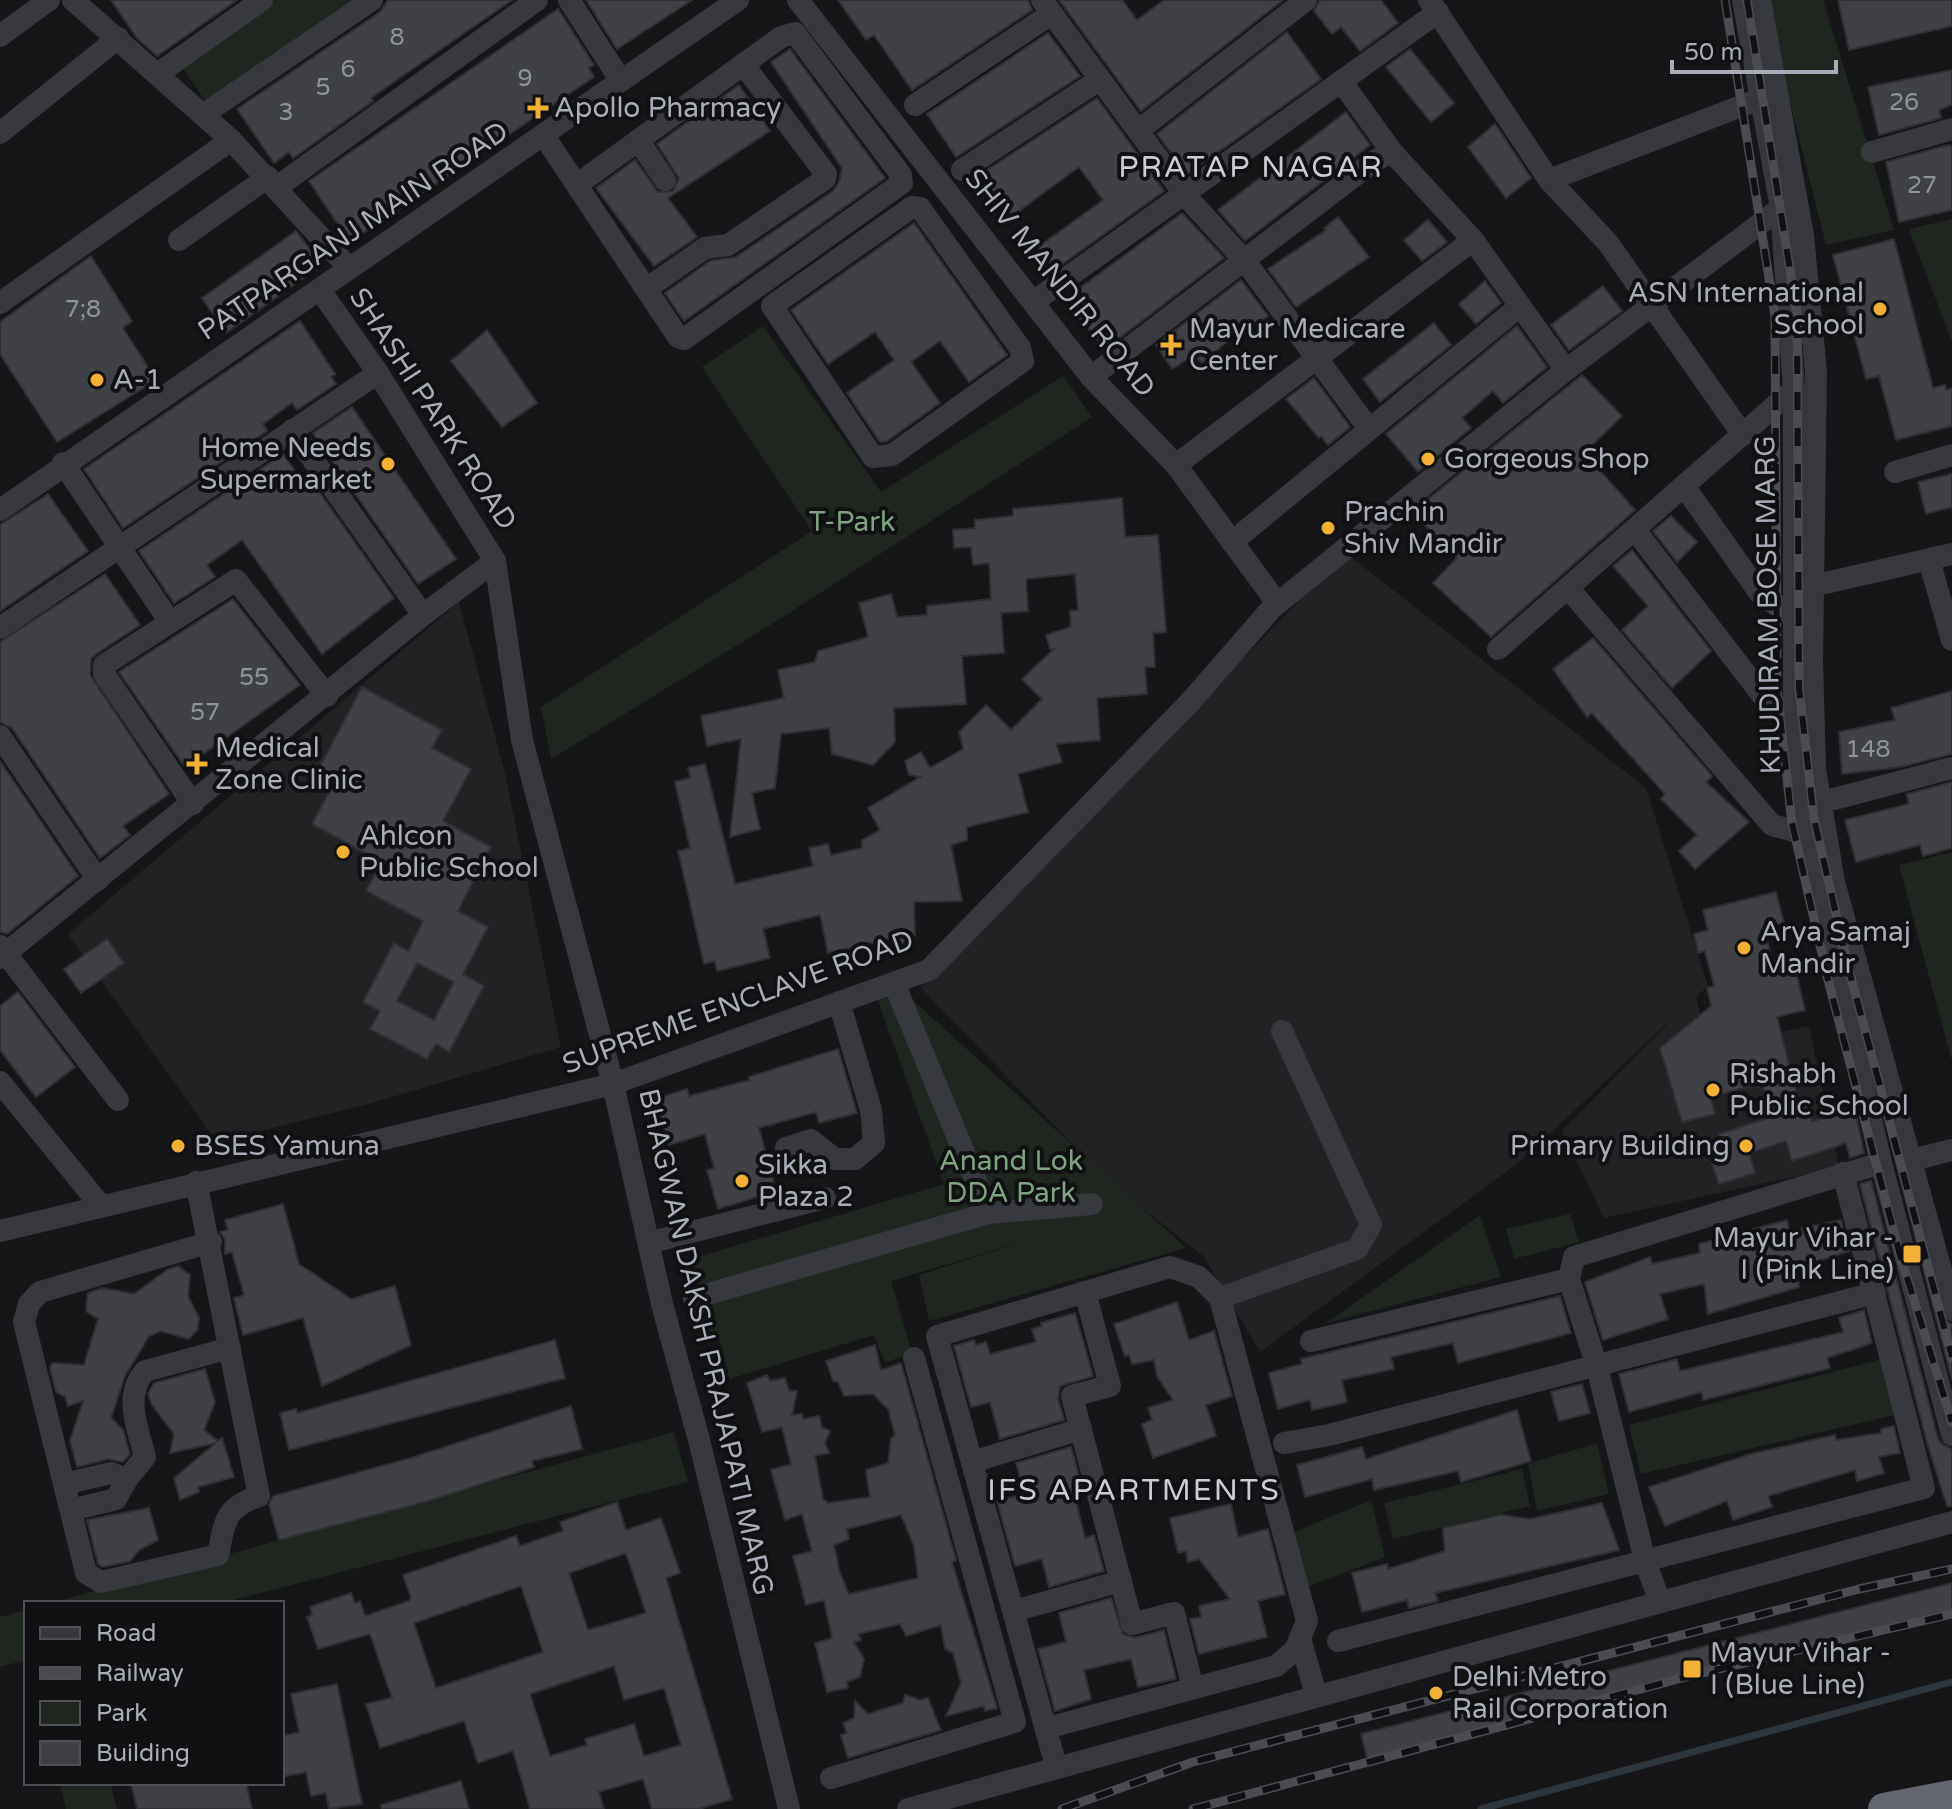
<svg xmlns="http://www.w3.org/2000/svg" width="1952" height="1809" font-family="'Varela Round',sans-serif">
<rect width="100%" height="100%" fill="#161618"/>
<!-- built -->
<g fill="#222225">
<path d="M1346 553 1646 788 1708 986 1696 997 1709 1048 1809 1026 1839 1167 1604 1218 1562 1131 1682 1009 1521 1161 1260 1352 1203 1256 1107 1180 921 988Z"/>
<path d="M459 602 504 769 561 1047 368 1104 217 1142 68 934Z"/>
</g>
<!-- green -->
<g fill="#1e261f">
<path d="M275 0H354L206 102 181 65Z"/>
<path d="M1764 0H1823L1894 230 1826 245Z"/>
<path d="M1952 219V342L1909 229Z"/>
<path d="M763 326 881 492 1063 376 1092 417 775 622 551 759 541 707 812 531 702 367Z"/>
<path d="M1952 852V1058H1951L1899 865Z"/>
<path d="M894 983 1186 1248 929 1321 919 1275 1032 1239 891 1281 912 1352 885 1363 874 1335 729 1379 718 1333 700 1338 684 1261 944 1184 874 990Z"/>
<path d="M1570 1214 1579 1242 1514 1259 1506 1229Z"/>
<path d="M1480 1216 1501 1277 1326 1323 1479 1216Z"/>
<path d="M1886 1358 1899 1414 1641 1474 1629 1425Z"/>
<path d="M674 1432 688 1482 222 1603H51Z"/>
<path d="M1597 1443 1609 1494 1537 1511 1528 1464Z"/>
<path d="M1522 1469 1530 1506 1393 1539 1384 1503Z"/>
<path d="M1371 1500 1385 1557 1297 1591 1283 1537Z"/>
<path d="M26 1610V1660L0 1667V1617Z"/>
<path d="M60 1783H110L117 1809H66Z"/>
</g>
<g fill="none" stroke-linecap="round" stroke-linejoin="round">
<!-- stream -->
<path stroke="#2c353c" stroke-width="7" d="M1481 1809 1952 1682"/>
</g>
<!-- building -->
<g fill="#404145" stroke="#303034" stroke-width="2" fill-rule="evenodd">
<path d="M111 0H237L157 56 137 38Z"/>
<path d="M388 0H512L388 86 371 98 373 101 293 158 289 152 274 163 237 109 380 12Z"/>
<path d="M586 0H692L617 49Z"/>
<path d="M838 0H1028L1032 10 912 90 874 35 866 40Z"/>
<path d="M1059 0H1122L1137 20 1164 0H1283L1141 111Z"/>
<path d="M1320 0H1381L1398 23 1360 51 1341 27 1332 34 1314 11Z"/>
<path d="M1838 0H1952V26L1849 50Z"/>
<path d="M558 9 594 65 589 68 594 77 350 242 309 181Z"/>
<path d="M1287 32 1321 79 1187 174 1157 134Z"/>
<path d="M1048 33 1080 76 956 157 927 114Z"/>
<path d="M790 49 885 178 684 321 665 293 710 261 736 257 833 191 839 182 842 168 771 62Z"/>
<path d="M1410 49 1454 103 1431 122 1386 67Z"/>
<path d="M1952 70V105L1939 110 1941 118 1879 135 1868 87Z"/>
<path d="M739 85 770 131 668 198 697 237 654 266 596 188 635 160 658 192 673 191 679 178 657 144Z"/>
<path d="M1097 98 1164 191 1054 270 1037 248 1103 200 1079 167 1008 219 978 176Z"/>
<path d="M1346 112 1370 145 1245 241 1218 210Z"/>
<path d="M1495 124 1531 178 1506 198 1468 147Z"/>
<path d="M1948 145 1952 146V210L1899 222 1886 162Z"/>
<path d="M1182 213 1224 258 1105 349 1065 299Z"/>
<path d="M1338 217 1369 257 1296 307 1268 269 1326 230 1324 228Z"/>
<path d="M1428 220 1447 242 1422 261 1404 240Z"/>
<path d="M914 223 1007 355 969 382 940 341 911 362 940 403 887 441 880 442 847 393 894 360 875 332 828 364 791 310Z"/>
<path d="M296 231 322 265 226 333 202 298Z"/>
<path d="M1894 239 1933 388 1945 385 1946 390 1952 388V426L1896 440 1879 376 1866 379 1833 255Z"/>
<path d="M91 256 132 321 123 328 156 380 57 442 0 354V322Z"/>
<path d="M1241 280 1268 316 1255 325 1252 320 1202 363 1194 355 1172 369 1156 345Z"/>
<path d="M1485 281 1501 303 1476 324 1459 304Z"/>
<path d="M1603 286 1622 311 1569 350 1551 325Z"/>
<path d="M300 321 335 374 331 377 336 384 297 410 292 403 263 424 267 431 123 528 84 469Z"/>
<path d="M1434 323 1451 345 1380 402 1363 379Z"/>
<path d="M1517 326 1547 367 1503 403 1493 391 1462 418 1471 428 1418 472 1386 434Z"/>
<path d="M487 330 537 403 502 427 451 361Z"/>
<path d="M1582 375 1622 416 1584 453 1635 510 1491 637 1433 583 1457 558 1412 512Z"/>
<path d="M1314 378 1350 427 1328 445 1321 436 1319 438 1286 399Z"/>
<path d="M352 407 456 559 418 584 313 433Z"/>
<path d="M283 454 311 493 317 489 394 598 322 654 242 540 207 565 215 577 174 603 139 551Z"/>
<path d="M1952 474V507L1926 514 1918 482Z"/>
<path d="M48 494 88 551 0 611V525Z"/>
<path d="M1122 498 1125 537 1158 535 1166 632 1153 633 1155 667H1145L1147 694 1097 698 1100 740 1056 744 1062 762 1018 774 1028 812 967 827V840L951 845 962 901 914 902 915 936 900 945 896 937 828 953 820 915 763 929 770 958 717 971 715 961 704 964 678 851 690 848 675 782 690 778 688 768 705 764 735 884 813 866 809 848 828 844 831 855 862 848V840L880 830 868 808 920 777 909 775 905 761 921 752 930 768 963 749 959 732 986 705 1011 730 1042 699 1022 679 1054 649H1050L1046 635 1071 627 1070 611 1078 610 1075 574 1026 579 1028 611 1001 613 1004 653 962 656 966 704 894 708 895 742 873 765 832 754 829 728 781 734 775 788 752 793 760 829 730 837 741 739 707 746 701 716 784 698 778 670 815 662 818 651 868 637 859 603 891 594 897 617 927 615V606L991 599 989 563 973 565 971 547 954 548 953 530 975 528V520L1013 516V509Z"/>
<path d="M1671 516 1697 542 1677 562 1653 531Z"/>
<path d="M1632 550 1711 651 1672 688 1622 630 1648 606 1613 566Z"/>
<path d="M105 574 140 625 96 654 91 659 90 675 169 794 123 826 130 835 100 858 12 728 0 722V642Z"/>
<path d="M233 599 300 685 185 767 119 672Z"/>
<path d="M1593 638 1712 776 1706 782 1749 822 1695 869 1679 851 1697 835 1661 799 1665 794 1592 713 1587 717 1553 669Z"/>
<path d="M362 687 442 730 432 748 471 769 443 821 491 847 458 911 488 927 463 974 484 986 449 1052 436 1044 427 1059 370 1029 380 1011 363 1002 394 943 408 951 423 921 366 891 382 862 312 824 337 777 319 768ZM417 963 454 982 434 1020 397 1001Z"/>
<path d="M1952 691V754L1900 767 1842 774 1839 732 1895 720 1891 708Z"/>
<path d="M0 761 78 876 7 934 0 932Z"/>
<path d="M1952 782V848L1923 856 1920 845 1856 862 1845 820 1909 804 1907 794Z"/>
<path d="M1776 892 1784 923 1764 928 1773 964 1793 959 1805 1010 1777 1017 1800 1108 1807 1106 1812 1121 1855 1111 1864 1153 1850 1158 1846 1143 1792 1161 1786 1141 1749 1153 1755 1173 1719 1184 1712 1163 1727 1158 1719 1134 1771 1117 1762 1083 1710 1097 1715 1114 1682 1122 1660 1048 1711 1006 1707 988 1714 986 1705 951 1698 953 1694 934 1708 930 1703 910Z"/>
<path d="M107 939 124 963 81 993 64 969Z"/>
<path d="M18 992 75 1067 36 1097 0 1050V1006Z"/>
<path d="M838 1049 857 1113 819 1123 816 1112 759 1128 776 1191 718 1209 707 1170 714 1168 705 1134 669 1145 656 1099 687 1089 689 1096 750 1080 749 1077Z"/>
<path d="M1888 1130 1938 1314 1943 1320 1952 1324V1380Z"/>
<path d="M1871 1181 1938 1439 1943 1445 1952 1449V1506H1947L1928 1446 1860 1184Z"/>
<path d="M283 1204 299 1264 351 1299 395 1286 411 1345 322 1386 303 1318 243 1335 234 1298 244 1295 232 1252 225 1254V1239L220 1232 228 1230 225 1220Z"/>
<path d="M1787 1220 1789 1231 1841 1220 1849 1251 1796 1268 1799 1287 1708 1314 1704 1284 1660 1294 1668 1319 1603 1340 1585 1282 1650 1257 1652 1264 1700 1253 1699 1244Z"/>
<path d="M178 1266 190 1275 188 1296 199 1318 198 1329 189 1339 160 1331 149 1336 125 1376 111 1418 123 1430 130 1454 123 1462 108 1459 77 1467 70 1441 83 1401 68 1406 65 1397 56 1392 50 1367 53 1363 84 1365 98 1319 86 1311 88 1293 102 1288 134 1294 167 1270Z"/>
<path d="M1560 1296 1571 1333 1458 1363 1453 1343 1391 1357 1394 1369 1342 1380 1347 1402 1312 1410 1310 1400 1278 1409 1269 1373 1302 1364 1301 1359Z"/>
<path d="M1177 1302 1189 1340 1214 1331 1232 1396 1206 1405 1216 1436 1153 1458 1142 1424 1152 1420 1148 1408 1173 1400 1157 1376 1154 1360 1132 1364 1129 1355 1125 1356 1114 1324Z"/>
<path d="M1864 1310 1872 1343 1827 1358 1830 1368 1703 1400 1702 1392 1629 1412 1619 1374 1677 1359 1680 1371 1843 1332 1839 1318Z"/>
<path d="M1075 1313 1093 1376 1060 1386 1058 1399 1064 1420 1000 1439 990 1402 971 1407 954 1346 974 1340 976 1345 986 1342 990 1354 1036 1342 1032 1329 1042 1326 1041 1323Z"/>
<path d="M555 1340 565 1378 289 1450 280 1413 296 1409 297 1413Z"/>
<path d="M875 1345 881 1370 901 1363 956 1560 952 1562 997 1708 985 1711 984 1706 946 1716 961 1683 953 1653 945 1649 941 1625 906 1636 900 1624 858 1634 861 1640 854 1642 864 1659 860 1677 847 1682 848 1688 827 1692 815 1643 832 1638 824 1600 806 1605 793 1556 812 1551 802 1514 785 1520 771 1470 791 1464 782 1427 762 1432 747 1383 767 1375 770 1381 785 1378 789 1391H797L792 1415 802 1414 803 1419 819 1416 822 1427 830 1431 825 1443 829 1453 815 1456 823 1499 828 1503 870 1497 866 1470 888 1463 891 1439 895 1435 888 1409 873 1394 844 1396 838 1382 833 1381 826 1361ZM901 1515 914 1546 918 1578 849 1594 840 1573 834 1545 849 1539 847 1529Z"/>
<path d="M205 1369 215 1402 204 1430 218 1441 222 1438 234 1477 198 1487 199 1492 180 1500 174 1478 216 1443 170 1453 174 1434 152 1405 148 1394 154 1383Z"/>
<path d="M1582 1384 1590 1413 1559 1421 1551 1392Z"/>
<path d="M571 1406 582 1449 532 1461 534 1467 428 1501 279 1540 269 1505 273 1496 414 1457Z"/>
<path d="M1517 1410 1531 1461 1461 1482 1458 1471 1374 1490 1372 1479 1305 1497 1297 1465 1362 1447 1366 1459Z"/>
<path d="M1894 1426 1900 1453 1879 1457 1884 1473 1857 1481 1855 1470 1768 1496 1772 1507 1733 1520 1727 1501 1665 1526 1649 1487 1751 1454 1835 1435 1836 1440 1881 1433V1429Z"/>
<path d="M1071 1447 1083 1492 1074 1494 1085 1538 1094 1535 1104 1571 1049 1587 1042 1559 1015 1566 997 1501 1024 1494 1016 1463Z"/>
<path d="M617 1502 626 1530 661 1518 680 1573 666 1578 732 1799 699 1809H652L643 1779 599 1792 604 1809H530L513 1751 478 1763 464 1721 380 1748 366 1704 392 1698 370 1634 318 1649 307 1617 312 1615 310 1607 351 1593 355 1603 360 1601 365 1616 409 1601 411 1598 403 1575 516 1536 520 1546 563 1531 560 1522ZM626 1553 646 1613 588 1630 569 1573ZM521 1586 543 1652 436 1688 414 1623ZM614 1666 624 1700 664 1688 681 1745 644 1756 634 1724 585 1739 587 1745 550 1756 530 1694Z"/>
<path d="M1602 1503 1619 1550 1435 1593 1438 1601 1409 1608 1407 1600 1362 1612 1352 1573 1387 1564 1388 1569 1445 1551 1443 1528 1501 1515 1530 1519Z"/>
<path d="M1231 1504 1238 1537 1268 1529 1285 1594 1258 1601 1267 1637 1199 1654 1190 1619 1201 1617 1199 1606 1230 1599 1199 1559 1188 1562 1186 1551 1178 1553 1170 1518Z"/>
<path d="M149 1508 158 1540 139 1550 130 1561 103 1567 98 1564 87 1520Z"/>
<path d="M1952 1583V1612L1368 1761 1361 1734Z"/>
<path d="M1111 1598 1123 1634 1135 1638 1164 1630 1176 1679 1138 1687 1131 1659 1084 1670 1091 1699 1055 1711 1038 1649 1066 1642 1059 1613Z"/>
<path d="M337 1684 362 1804 329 1809 326 1793 311 1796 306 1772 282 1777V1736L299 1732 291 1694Z"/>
<path d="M905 1695 920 1700 928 1698 941 1730 848 1758 841 1735 847 1733 843 1723 854 1718 855 1701 868 1714 903 1703Z"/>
<path d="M461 1781 469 1809H382L381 1805Z"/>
<path d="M131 1783H246L252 1809H137Z"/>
</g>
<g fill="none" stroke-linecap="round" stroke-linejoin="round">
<!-- minor -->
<g stroke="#37383d" stroke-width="22">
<path d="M73 0 231 140 348 267"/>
<path d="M569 0 621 81"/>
<path d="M798 0 1091 377 1176 465 1277 603"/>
<path d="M1042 0 1185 195 1245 261 1369 429"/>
<path d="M1429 0 1549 180 1608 243 1743 435"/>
<path d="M1743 0 1781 208 1794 389V715L1806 834 1881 1163 1952 1435"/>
<path d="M1760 0 1803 235 1816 372 1812 661 1815 769 1834 882 1952 1310"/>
<path d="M0 36 49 0"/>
<path d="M159 73 262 0"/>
<path d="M1341 81 1392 152"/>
<path d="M915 105 1051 14"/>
<path d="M204 114 372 0"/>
<path d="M1139 130 1306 0"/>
<path d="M0 133 118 38"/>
<path d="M544 136 678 337 684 339 902 183 901 175 795 33 781 37 578 184"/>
<path d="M638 140 665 180"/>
<path d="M1872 152 1952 129"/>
<path d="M962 170 1099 80"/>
<path d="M1549 180 1775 93"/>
<path d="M277 187 537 0"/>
<path d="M912 207 920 208 1020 348 1023 361 892 455 873 457 772 306Z"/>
<path d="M179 240 268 177"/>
<path d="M646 289 705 248 728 245 825 179 826 174 743 64"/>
<path d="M320 290 378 373 495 561 522 740 613 1084 662 1304 699 1440 789 1809"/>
<path d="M1033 302 1438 12"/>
<path d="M0 303 231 140"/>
<path d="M1566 370 1781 208"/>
<path d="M292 430 423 615"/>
<path d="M63 463 170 622"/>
<path d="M1176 465 1473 240"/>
<path d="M1895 472 1952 455"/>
<path d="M1684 486 1761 595 1794 616"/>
<path d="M0 510 738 0"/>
<path d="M1635 530 1766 700 1794 715"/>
<path d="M1232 542 1520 306"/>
<path d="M1929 560 1952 640"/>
<path d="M1568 588 1772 825 1806 834"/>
<path d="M1799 589 1952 554"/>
<path d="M0 628 378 373"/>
<path d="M1498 649 1794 389"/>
<path d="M0 736 98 880"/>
<path d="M1834 799 1952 768"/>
<path d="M193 804 104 674V665L236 580 327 696"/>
<path d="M0 946 118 1100"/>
<path d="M0 958 423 615 495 561"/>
<path d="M894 983 989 1213"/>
<path d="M0 1082 101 1206"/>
<path d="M786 1148 811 1140 835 1159H855L874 1143 871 1110 839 1002"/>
<path d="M1912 1160 1952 1150"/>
<path d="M196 1182 259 1496C224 1508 225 1521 218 1555L101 1582 86 1573 24 1322 29 1304 40 1292 211 1242"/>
<path d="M0 1231 613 1084 929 970 1191 701 1272 608 1566 370 1473 240 1392 152 1374 161 1091 377"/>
<path d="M648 1243 825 1198"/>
<path d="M1085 1292 1110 1386 1072 1396 1132 1624 1174 1613 1193 1688"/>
<path d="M694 1298 989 1213 1092 1204"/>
<path d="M1220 1298 1357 1249 1371 1225 1282 1031"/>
<path d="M1311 1341 1569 1279"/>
<path d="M1284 1443 1329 1435 1875 1293"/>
<path d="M972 1462 1081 1429"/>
<path d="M127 1479 145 1457C138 1428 123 1396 145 1371L230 1348"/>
<path d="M64 1484 111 1473 127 1479 116 1499 71 1510"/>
<path d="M1660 1602 1645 1561 1597 1367 1569 1279 1574 1257 1881 1163"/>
<path d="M1014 1611 1121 1581"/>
<path d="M1300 1638 1316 1695"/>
<path d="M1338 1641 1924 1488 1843 1173"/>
<path d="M1047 1728 1276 1666 1295 1650 1307 1621 1220 1298 1199 1277 1170 1267 937 1336 1056 1766"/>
<path d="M831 1778 1015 1722 914 1358"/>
<path d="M908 1809 1952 1522"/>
</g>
<!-- highway -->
<path stroke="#63666e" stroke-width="32" d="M1884 1809 1952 1796"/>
<defs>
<g id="rail">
<path d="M1725 0 1775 316 1777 689 1792 823 1827 976 1900 1255 1952 1422"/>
<path d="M1747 0 1797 314 1799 688 1814 819 1849 970 1952 1357"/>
<path d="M1062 1809 1193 1762 1859 1589 1952 1569"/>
<path d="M1193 1809 1693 1675 1952 1614"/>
</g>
</defs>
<!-- rail casing -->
<use href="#rail" stroke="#4a4c52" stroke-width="9"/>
<!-- rail -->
<use href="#rail" stroke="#111113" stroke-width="6" stroke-dasharray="18" stroke-linecap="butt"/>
</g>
<!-- markers -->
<g fill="#f2b134" stroke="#111113" stroke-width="3">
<path d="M534 96h8v8h8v8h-8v8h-8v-8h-8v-8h8z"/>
<circle cx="1880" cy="309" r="8"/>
<path d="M1167 333h8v8h8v8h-8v8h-8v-8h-8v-8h8z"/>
<circle cx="97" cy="380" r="8"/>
<circle cx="1428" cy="459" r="8"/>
<circle cx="388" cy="464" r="8"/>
<circle cx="1328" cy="528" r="8"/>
<path d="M193 752h8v8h8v8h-8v8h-8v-8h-8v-8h8z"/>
<circle cx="343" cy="852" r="8"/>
<circle cx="1744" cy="948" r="8"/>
<circle cx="1713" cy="1090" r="8"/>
<circle cx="178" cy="1146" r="8"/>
<circle cx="1746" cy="1146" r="8"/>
<circle cx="742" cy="1181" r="8"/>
<rect x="1902" y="1244" width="20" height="20" rx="4"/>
<rect x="1682" y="1659" width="20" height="20" rx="4"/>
<circle cx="1436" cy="1693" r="8"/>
</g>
<g text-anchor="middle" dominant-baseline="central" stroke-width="8" stroke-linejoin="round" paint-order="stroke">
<!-- number labels -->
<g font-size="24" fill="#8e929b">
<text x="397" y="37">8</text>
<text x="348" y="69">6</text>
<text x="525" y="78">9</text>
<text x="323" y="87">5</text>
<text x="1904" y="102">26</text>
<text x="286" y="112">3</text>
<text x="1922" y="185">27</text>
<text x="83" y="309">7;8</text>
<text x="254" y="677">55</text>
<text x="205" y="712">57</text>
<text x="1868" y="749">148</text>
</g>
<!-- poi labels -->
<g font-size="28" fill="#a8adb8" stroke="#111113" text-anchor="start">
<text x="554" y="108">Apollo Pharmacy</text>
<text x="1864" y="293" text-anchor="end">ASN International<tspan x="1864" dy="32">School</tspan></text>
<text x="1189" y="329">Mayur Medicare<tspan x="1189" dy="32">Center</tspan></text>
<text x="113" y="380">A-1</text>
<text x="372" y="448" text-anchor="end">Home Needs<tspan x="372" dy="32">Supermarket</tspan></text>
<text x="1444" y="459">Gorgeous Shop</text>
<text x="1344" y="512">Prachin<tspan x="1344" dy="32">Shiv Mandir</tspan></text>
<text x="215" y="748">Medical<tspan x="215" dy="32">Zone Clinic</tspan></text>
<text x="359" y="836">Ahlcon<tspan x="359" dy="32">Public School</tspan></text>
<text x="1760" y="932">Arya Samaj<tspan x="1760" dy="32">Mandir</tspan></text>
<text x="1729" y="1074">Rishabh<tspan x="1729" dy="32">Public School</tspan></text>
<text x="194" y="1146">BSES Yamuna</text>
<text x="1730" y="1146" text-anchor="end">Primary Building</text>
<text x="758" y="1165">Sikka<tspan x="758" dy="32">Plaza 2</tspan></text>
<text x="1894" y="1238" text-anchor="end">Mayur Vihar -<tspan x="1894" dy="32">I (Pink Line)</tspan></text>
<text x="1710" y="1653">Mayur Vihar -<tspan x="1710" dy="32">I (Blue Line)</tspan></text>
<text x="1452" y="1677">Delhi Metro<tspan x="1452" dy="32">Rail Corporation</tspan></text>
</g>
<!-- street labels -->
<g font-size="28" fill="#a8adb8" stroke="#111113">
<text transform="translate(353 231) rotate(-34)">PATPARGANJ MAIN ROAD</text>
<text transform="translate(1060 283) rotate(51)">SHIV MANDIR ROAD</text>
<text transform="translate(433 409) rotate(57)">SHASHI PARK ROAD</text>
<text transform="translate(1768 605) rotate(-91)">KHUDIRAM BOSE MARG</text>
<text transform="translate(738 1002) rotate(-20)">SUPREME ENCLAVE ROAD</text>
<text transform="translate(706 1342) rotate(77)">BHAGWAN DAKSH PRAJAPATI MARG</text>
</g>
<!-- park labels -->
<g font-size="28" fill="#7fa381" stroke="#111113">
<text x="852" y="522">T-Park</text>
<text x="1011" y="1161">Anand Lok<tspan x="1011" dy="32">DDA Park</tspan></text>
</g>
<!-- neighbourhood labels -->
<g font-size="30" letter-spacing="2" fill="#c9ccd4" stroke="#111113">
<text x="1251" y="167">PRATAP NAGAR</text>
<text x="1134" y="1490">IFS APARTMENTS</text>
</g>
</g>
<!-- legend -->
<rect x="24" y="1601" width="260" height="184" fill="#111113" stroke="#4d4f55" stroke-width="2"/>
<rect x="40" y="1627" width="40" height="12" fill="#37383d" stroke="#4d4f55" stroke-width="2"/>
<text x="96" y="1641" font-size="24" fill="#a8adb8">Road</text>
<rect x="40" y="1667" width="40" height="12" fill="#4a4c52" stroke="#4d4f55" stroke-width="2"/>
<text x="96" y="1681" font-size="24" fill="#a8adb8">Railway</text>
<rect x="40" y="1701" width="40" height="24" fill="#1e261f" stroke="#4d4f55" stroke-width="2"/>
<text x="96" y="1721" font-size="24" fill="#a8adb8">Park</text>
<rect x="40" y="1741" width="40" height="24" fill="#404145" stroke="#4d4f55" stroke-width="2"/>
<text x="96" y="1761" font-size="24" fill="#a8adb8">Building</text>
<!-- scale -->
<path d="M1672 60v12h164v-12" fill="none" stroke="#a8adb8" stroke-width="4"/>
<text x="1684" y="60" font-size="24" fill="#a8adb8" stroke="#111113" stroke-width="6" paint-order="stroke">50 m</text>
</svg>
